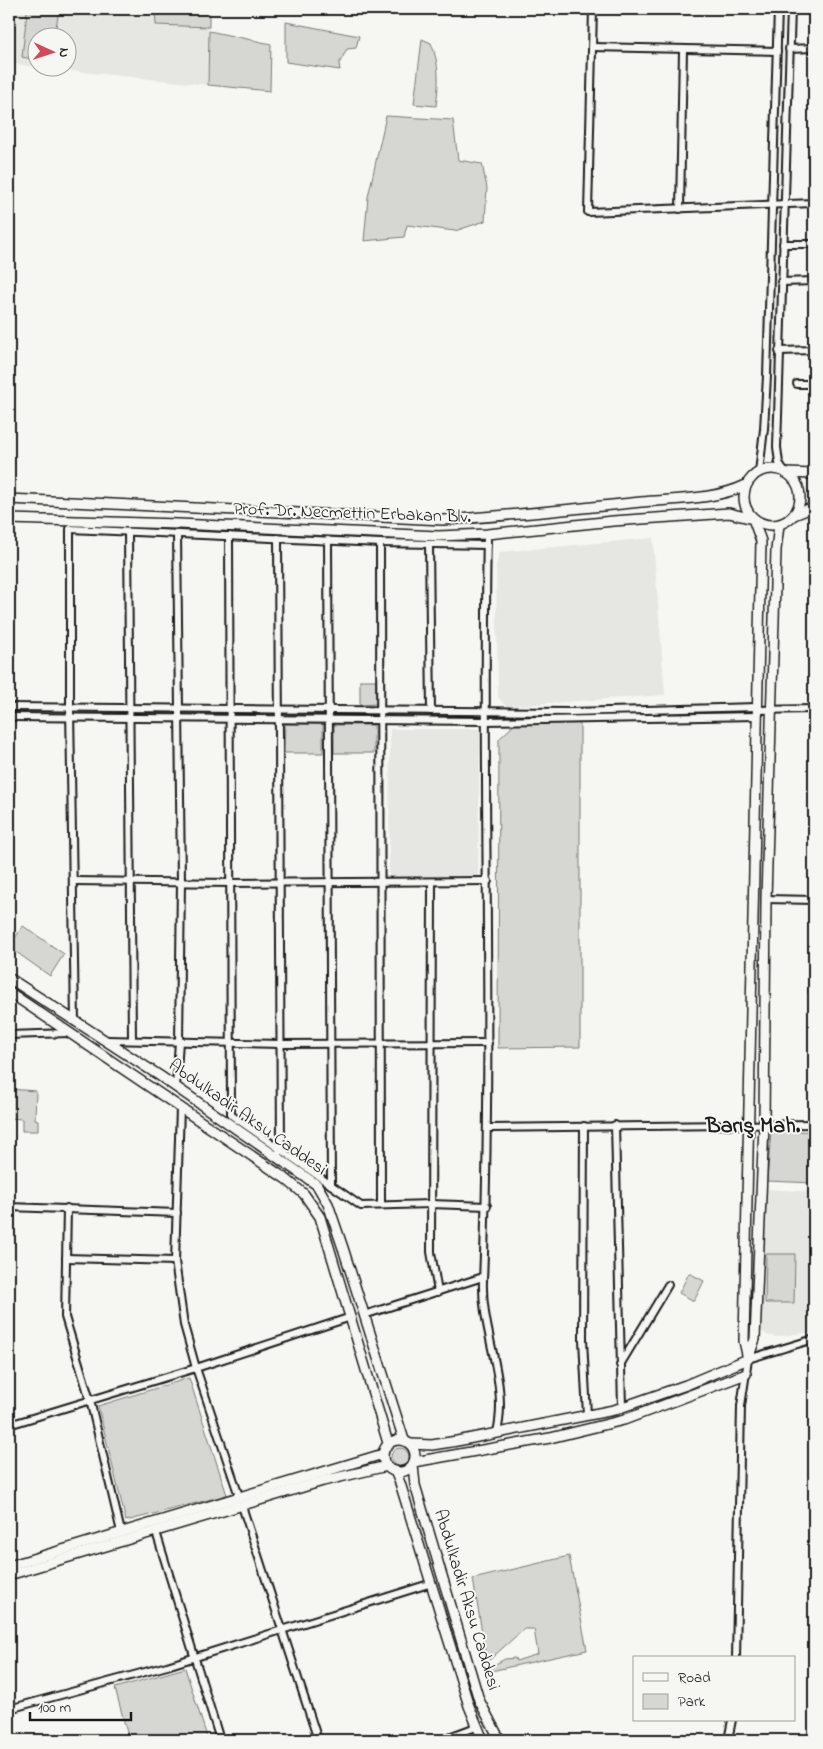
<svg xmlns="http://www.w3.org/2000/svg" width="823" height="1749" font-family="'Indie Flower',sans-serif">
<rect width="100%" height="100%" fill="#f6f6f2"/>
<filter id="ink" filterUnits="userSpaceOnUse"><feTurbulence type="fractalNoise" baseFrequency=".02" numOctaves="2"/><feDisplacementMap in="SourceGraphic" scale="10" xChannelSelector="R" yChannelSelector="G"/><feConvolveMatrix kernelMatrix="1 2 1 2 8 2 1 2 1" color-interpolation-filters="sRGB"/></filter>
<g filter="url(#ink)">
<!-- built -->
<g fill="#e6e6e2">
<path d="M9 9H146L209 12 208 85 44 68H68V38H38L37 67 9 63Z"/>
<path d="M653 538 665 695 506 706 498 697 496 565 500 552Z"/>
<path d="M390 729H480L478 878 389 877Z"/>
<path d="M764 1189 814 1192V1330L810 1332 775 1337 767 1335 760 1330Z"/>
</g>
<!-- green -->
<g fill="#d6d6d2" stroke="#797977">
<path d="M59 10 55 33 40 32 37 60 22 57 27 11Z"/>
<path d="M155 10 209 12V27L156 25Z"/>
<path d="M286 22 359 36 356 48 347 49 339 64 340 70 286 62Z"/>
<path d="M209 31 271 44 270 91 208 85Z"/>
<path d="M422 39 431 43C440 65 439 83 436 106L414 104Z"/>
<path d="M386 116 453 120 458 160 482 164 487 188 485 221 455 231 407 225 404 237 364 241 368 197Z"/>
<path d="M360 680H376V704L360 705Z"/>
<path d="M580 722V1047L498 1048 499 739 515 724Z"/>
<path d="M285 724H323V753H284Z"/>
<rect x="334" y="725" width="40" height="28"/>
<path d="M23 926 64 954 50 976 9 947Z"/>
<path d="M809 945H814V994H808Z"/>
<path d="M9 1089 36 1091 35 1119 38 1120V1131H22V1119L9 1118Z"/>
<path d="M814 1131V1183L767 1181 771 1132Z"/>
<path d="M766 1254H795L794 1303H765Z"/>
<path d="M689 1273 704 1281 694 1301 679 1293Z"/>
<path d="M189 1378 227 1495 126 1521 98 1406Z"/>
<circle cx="400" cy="1457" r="9"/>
<path d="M569 1556 587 1650 491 1671 490 1667 505 1659 515 1658 516 1661 538 1654 534 1629H524L487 1662 473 1579Z"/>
<path d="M185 1668 208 1740H129L115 1688Z"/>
</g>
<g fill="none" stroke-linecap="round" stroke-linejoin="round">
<defs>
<g id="minor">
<path d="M593 9 588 212 814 203"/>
<path d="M592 47 777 51"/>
<path d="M789 49 814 48"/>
<path d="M680 209 683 50"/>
<path d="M783 244H814"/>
<path d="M781 282 814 281"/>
<path d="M779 351 814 350"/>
<path d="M797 384H814"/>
<path d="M759 472 764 429 767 376 778 9"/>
<path d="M786 473 779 463 777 447 791 9"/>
<path d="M128 532 132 1040"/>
<path d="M487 534C482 783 493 1032 483 1281 481 1332 509 1382 497 1432"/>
<path d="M229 536 231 1115 361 1206 431 1204 487 1206"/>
<path d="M328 540 331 1185"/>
<path d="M380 543 381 1204"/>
<path d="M429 545 431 711"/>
<path d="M9 707 571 712 757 707"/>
<path d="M756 710 814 709"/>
<path d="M9 717 486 721 756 716"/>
<path d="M74 881 230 883 488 881"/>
<path d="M432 882 431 1252 438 1292"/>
<path d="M766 899 814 900"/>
<path d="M75 1022 70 709V529L380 543 487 545"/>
<path d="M9 1035 69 1033"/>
<path d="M107 1040 280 1044 488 1043"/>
<path d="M176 1087 179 1041 181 883 177 534"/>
<path d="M615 1125 622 1407"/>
<path d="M584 1126 583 1340 587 1415"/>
<path d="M488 1128 814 1124"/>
<path d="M277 1156 281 1148 278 538"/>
<path d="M9 1207 177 1213"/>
<path d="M67 1208 65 1317 90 1400 121 1532"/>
<path d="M66 1258 175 1261"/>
<path d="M364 1315 483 1277"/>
<path d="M620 1365 668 1285"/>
<path d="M9 1425 196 1368 184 1325 175 1261 180 1108"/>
<path d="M239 1496 196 1368 351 1317"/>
<path d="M242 1506 318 1740"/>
<path d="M156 1532 220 1740"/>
<path d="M736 1658 741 1406 748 1359 814 1339"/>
<path d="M9 1709 167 1666 432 1583"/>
<path d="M441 1740 476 1727"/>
<path d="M728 1740 732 1720"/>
</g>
<g id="major">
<circle cx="772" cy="497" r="28"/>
<path d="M786 473 814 474"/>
<path d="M9 499 443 520C509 516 575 509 641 502 675 499 715 500 746 485"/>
<path d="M794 515 814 507"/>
<path d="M9 519 178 524 438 536 487 534 613 521 729 513 753 519 761 541 744 1341 748 1359"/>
<path d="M9 978 160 1076 317 1185 328 1204 343 1248 404 1440"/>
<path d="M9 992 286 1179 304 1194 320 1217 388 1443"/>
<circle cx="399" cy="1456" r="16"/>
<path d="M411 1444 432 1445 457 1441 614 1410 686 1385 748 1359 755 1339 764 1125 766 899 776 550 779 525"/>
<path d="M414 1462 550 1438 624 1420 746 1374"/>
<path d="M413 1465 415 1485 479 1700 500 1740"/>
<path d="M395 1471 400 1483 469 1706 483 1740"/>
<path d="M9 1566 383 1454"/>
<path d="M9 1575 323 1481 387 1466"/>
</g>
</defs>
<!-- minor casing -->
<use href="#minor" stroke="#1c1c1c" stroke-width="10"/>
<!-- major casing -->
<use href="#major" stroke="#1c1c1c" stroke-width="12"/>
<!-- minor -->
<use href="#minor" stroke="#f6f6f2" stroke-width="6"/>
<!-- major -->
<use href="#major" stroke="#f6f6f2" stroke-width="9"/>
</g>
</g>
<g text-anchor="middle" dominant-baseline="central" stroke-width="4" stroke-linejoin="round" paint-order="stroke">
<!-- street labels -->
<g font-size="18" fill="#1c1c1c" stroke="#f6f6f2">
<text transform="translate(352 514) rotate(2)">Prof. Dr. Necmettin Erbakan Blv.</text>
<text transform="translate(247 1118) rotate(35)">Abdulkadir Aksu Caddesi</text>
<text transform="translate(466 1600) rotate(73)">Abdulkadir Aksu Caddesi</text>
</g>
<!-- district labels -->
<g font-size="22" font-weight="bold" fill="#1c1c1c" stroke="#f6f6f2">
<text x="753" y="1127">Barış Mah.</text>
</g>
</g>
<!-- margin -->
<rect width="823" height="1749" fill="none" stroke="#f6f6f2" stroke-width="30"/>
<rect x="15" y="15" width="793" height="1719" fill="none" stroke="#1c1c1c" stroke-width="2" filter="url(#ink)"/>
<!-- legend -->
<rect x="633" y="1656" width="162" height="65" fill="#f6f6f2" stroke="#9f9f9c"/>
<rect x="643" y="1673" width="25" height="8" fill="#f6f6f2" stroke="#9f9f9c"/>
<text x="678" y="1682" font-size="15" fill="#1c1c1c">Road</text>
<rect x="643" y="1694" width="25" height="15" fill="#d6d6d2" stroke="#9f9f9c"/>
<text x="678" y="1706" font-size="15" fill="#1c1c1c">Park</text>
<!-- north arrow -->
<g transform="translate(52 52) rotate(93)"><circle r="24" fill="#f6f6f2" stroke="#9f9f9c"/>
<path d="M0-4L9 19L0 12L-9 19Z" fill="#d1495b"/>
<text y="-8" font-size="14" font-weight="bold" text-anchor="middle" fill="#1c1c1c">N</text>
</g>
<!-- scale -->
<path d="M30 1712v8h101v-8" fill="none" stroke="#1c1c1c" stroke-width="2.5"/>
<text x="38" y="1712" font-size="15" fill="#1c1c1c" stroke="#f6f6f2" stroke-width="4" paint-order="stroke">100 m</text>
</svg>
